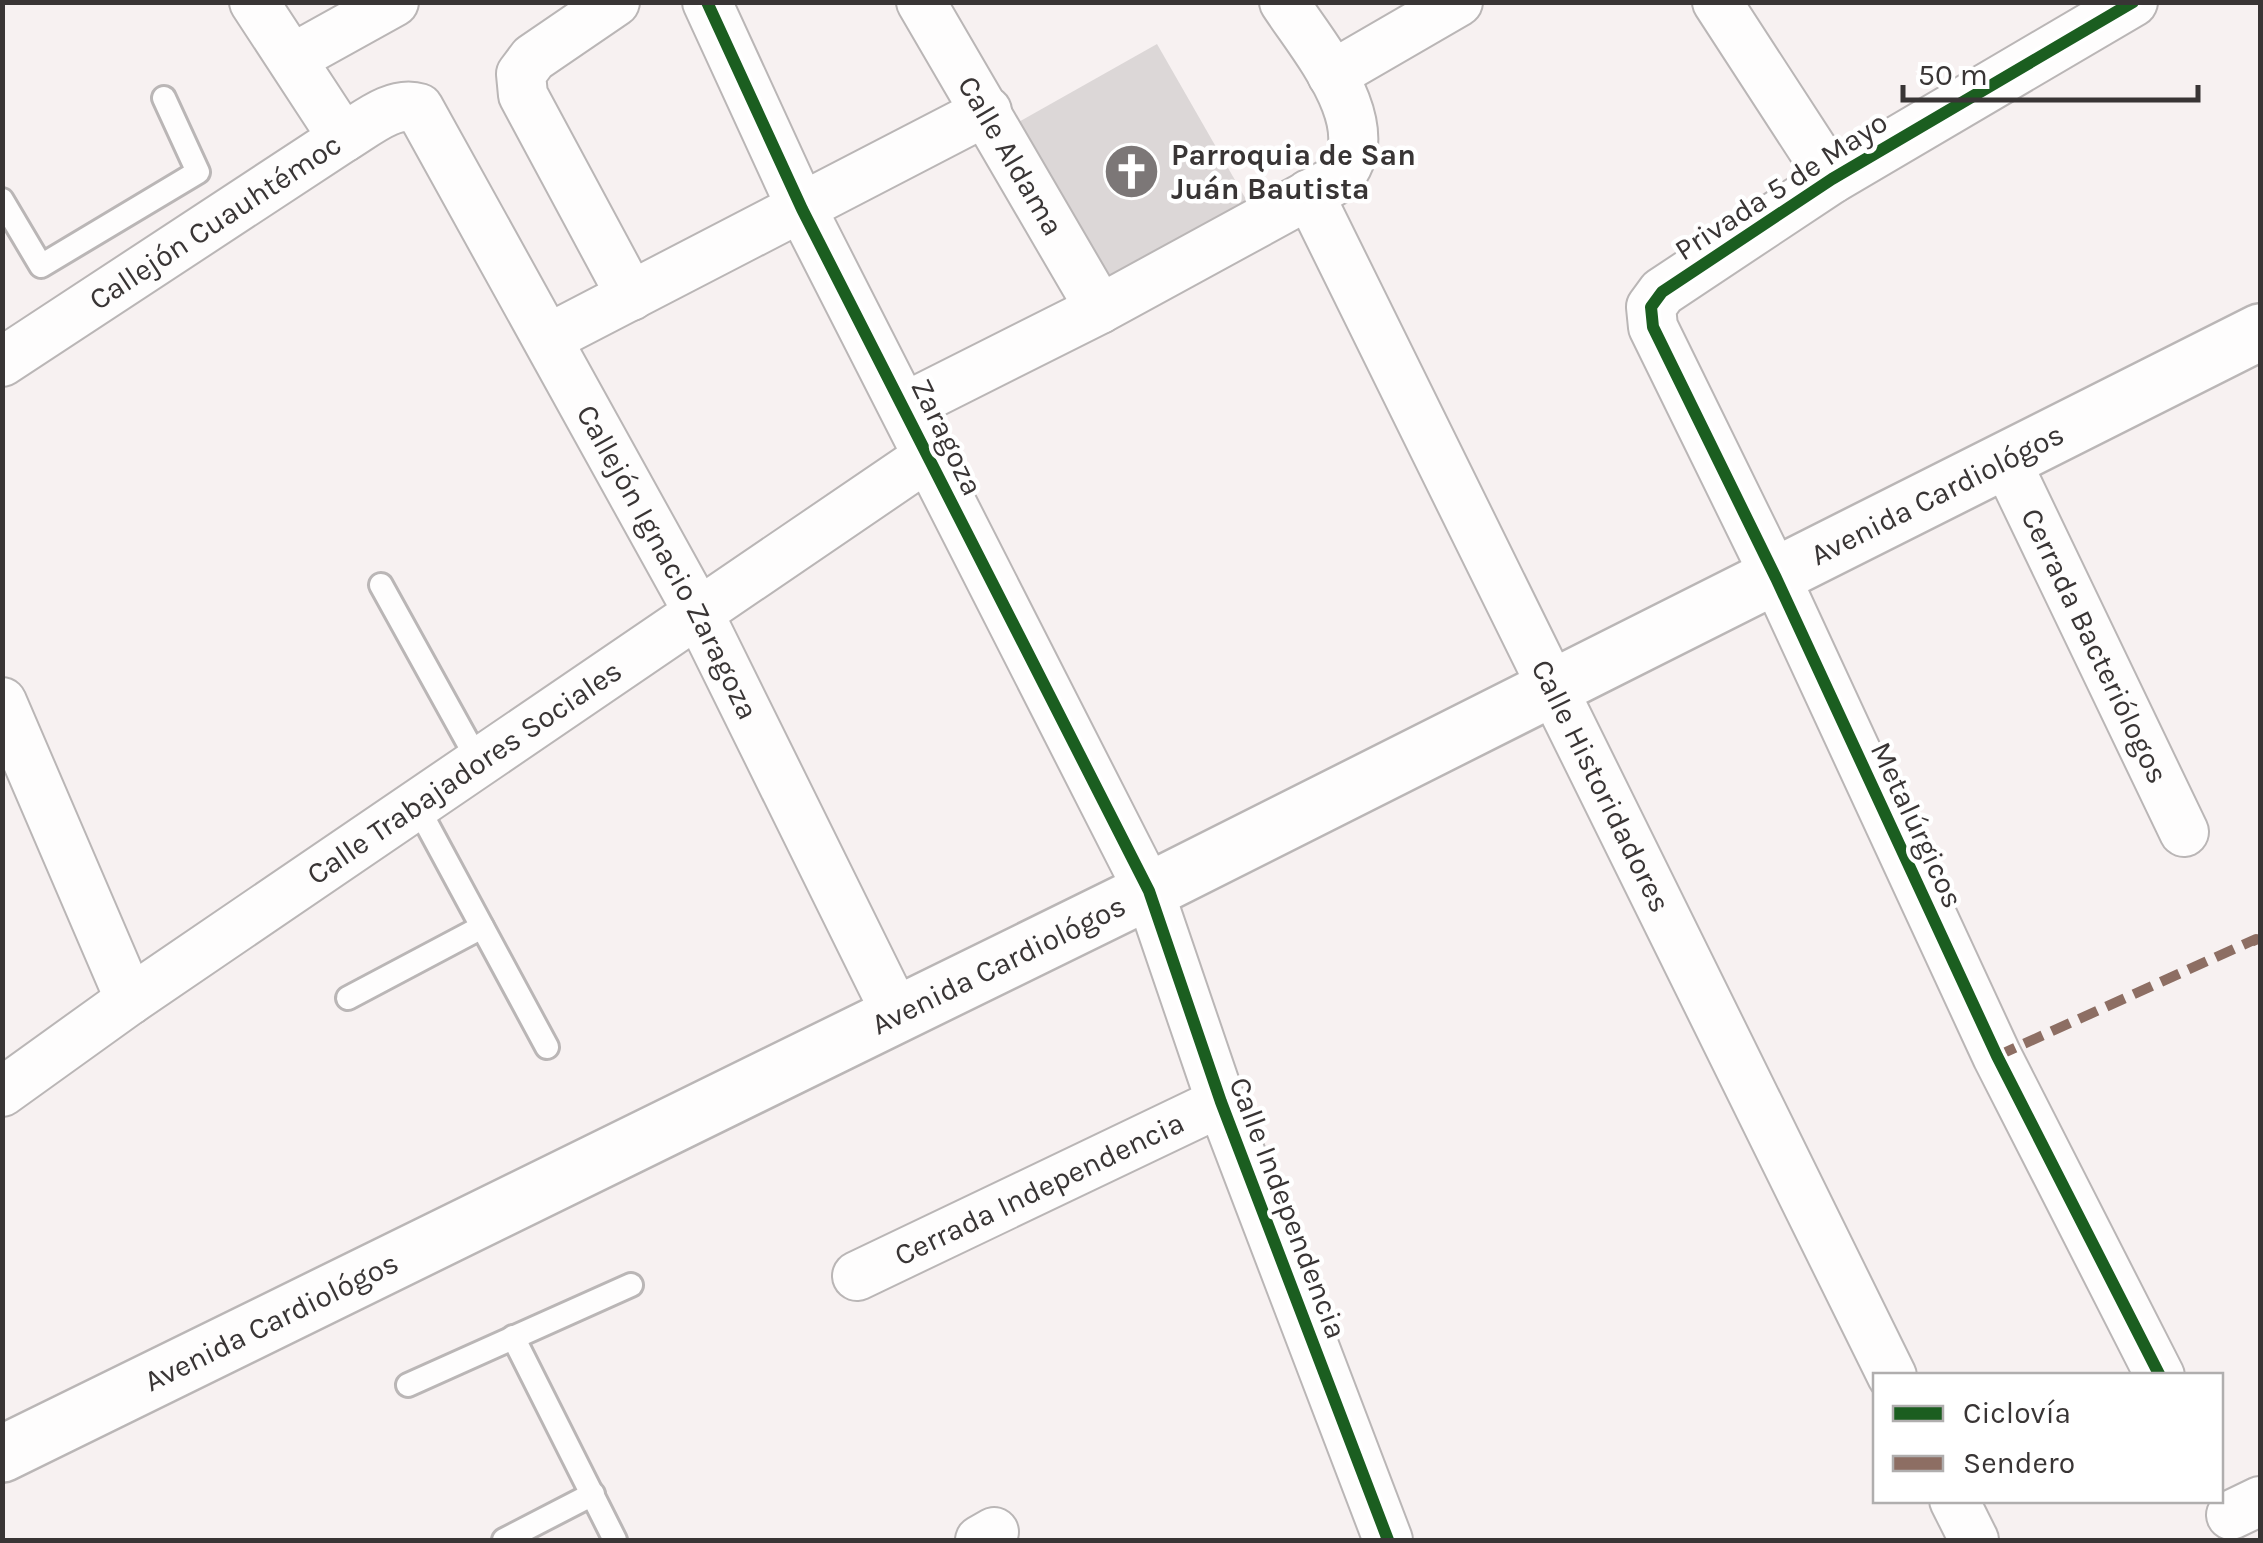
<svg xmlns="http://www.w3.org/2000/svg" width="2263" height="1543" font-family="Karla,sans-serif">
<rect width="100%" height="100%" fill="#f7f1f1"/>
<!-- building -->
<path fill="#dcd7d7" d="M1157 44 1255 215 1105 293 1008 128Z"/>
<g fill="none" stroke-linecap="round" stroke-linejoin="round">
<defs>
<g id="service">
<path d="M2 200 41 266 198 172 164 98"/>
<path d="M381 585 480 764"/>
<path d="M417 806 547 1047"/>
<path d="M348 998 482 927"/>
<path d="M513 1337 615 1540"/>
<path d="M408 1385 631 1285"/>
<path d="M504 1540 593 1494"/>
</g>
<g id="minor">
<path d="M254 2 343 138"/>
<path d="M615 2 533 58 521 74 523 95 631 296"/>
<path d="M707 2 802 209 1149 891 1221 1102 1388 1540"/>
<path id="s1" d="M921 2 1100 309"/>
<path d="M1717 2 1832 179"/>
<path d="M2133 2 1832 179 1662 292 1651 307 1653 327 1776 578 1997 1056 2160 1376"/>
<path d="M293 58 394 2"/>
<path d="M1332 75 1458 2"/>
<path id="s2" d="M1309 194 1892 1376"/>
<path d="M549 338 987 111"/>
<path id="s3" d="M2 362 343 138C365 125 393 100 419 108L698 612 896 1013"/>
<path d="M905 407 1100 309 1338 179C1384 127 1314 48 1284 2"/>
<path id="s4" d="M2006 461 2184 832"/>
<path d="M2 702 130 1000"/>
<path id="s5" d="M2 1092 130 1000 927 457"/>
<path id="s6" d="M857 1276 1221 1102"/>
<path d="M1954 1500 1974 1540"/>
<path d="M2231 1515 2260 1501"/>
<path d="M980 1540 994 1532"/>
</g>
<g id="primary">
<path id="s7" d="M2 1454 1149 891 2260 332"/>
</g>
</defs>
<!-- service casing -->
<use href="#service" stroke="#bab6b6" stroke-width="28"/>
<!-- minor casing -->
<use href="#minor" stroke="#bab6b6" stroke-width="52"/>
<!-- primary casing -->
<use href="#primary" stroke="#bab6b6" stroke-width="60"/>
<!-- service -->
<use href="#service" stroke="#fefdfd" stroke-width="22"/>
<!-- minor -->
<use href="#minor" stroke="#fefdfd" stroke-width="48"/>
<!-- primary -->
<use href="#primary" stroke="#fefdfd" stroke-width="55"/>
<!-- quiet -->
<path stroke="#8d6e63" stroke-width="10" stroke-dasharray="20 10" stroke-linecap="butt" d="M1997 1056 2256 939 2260 948"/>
<defs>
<g id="cycleway">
<path d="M707 2 802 209 1149 891 1221 1102 1388 1540"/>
<path d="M2133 2 1832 179 1662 292 1651 307 1653 327 1776 578 1997 1056 2160 1376"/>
</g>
</defs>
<!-- cycleway casing -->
<use href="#cycleway" stroke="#fff" stroke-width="19"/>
<!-- cycleway -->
<use href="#cycleway" stroke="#1b5e20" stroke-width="12"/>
</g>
<!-- icons -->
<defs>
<symbol id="church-disc" viewBox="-11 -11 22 22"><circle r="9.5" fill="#7c7777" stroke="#fff"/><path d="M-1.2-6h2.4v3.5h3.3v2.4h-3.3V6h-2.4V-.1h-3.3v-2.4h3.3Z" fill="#fff"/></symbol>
</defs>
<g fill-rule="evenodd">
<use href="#church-disc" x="1100" y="140" width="63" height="63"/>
</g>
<g text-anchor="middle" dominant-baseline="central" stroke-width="9" stroke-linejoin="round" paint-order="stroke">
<!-- street labels -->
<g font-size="30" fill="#393535" stroke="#fff">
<text stroke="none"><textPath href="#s1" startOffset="178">Calle Aldama</textPath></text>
<text transform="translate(1781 186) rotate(-33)">Privada 5 de Mayo</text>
<text stroke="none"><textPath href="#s3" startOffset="255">Callejón Cuauhtémoc</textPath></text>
<text transform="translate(947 437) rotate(64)">Zaragoza</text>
<text stroke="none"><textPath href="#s7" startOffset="2160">Avenida Cardiológos</textPath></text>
<text stroke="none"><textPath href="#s3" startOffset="1010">Callejón Ignacio Zaragoza</textPath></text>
<text stroke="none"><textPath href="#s4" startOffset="205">Cerrada Bacteriólogos</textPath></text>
<text stroke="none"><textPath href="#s5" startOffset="562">Calle Trabajadores Sociales</textPath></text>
<text stroke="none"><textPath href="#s2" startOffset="660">Calle Historidadores</textPath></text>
<text transform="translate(1917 825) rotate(65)">Metalúrgicos</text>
<text stroke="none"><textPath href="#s7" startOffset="1110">Avenida Cardiológos</textPath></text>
<text stroke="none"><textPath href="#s6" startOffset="202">Cerrada Independencia</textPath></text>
<text transform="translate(1288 1208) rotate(69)">Calle Independencia</text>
<text stroke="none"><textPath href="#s7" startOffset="300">Avenida Cardiológos</textPath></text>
</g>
<!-- poi labels -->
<g font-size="30" font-weight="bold" fill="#393535" stroke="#fff" text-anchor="start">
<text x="1171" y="155">Parroquia de San<tspan x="1171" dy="34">Juán Bautista</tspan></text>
</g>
</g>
<!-- border -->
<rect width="2263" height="1543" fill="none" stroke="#393535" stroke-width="10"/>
<!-- legend -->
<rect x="1873" y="1373" width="350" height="130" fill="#ffffff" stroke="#b0aeae" stroke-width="2.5"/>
<rect x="1893" y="1406" width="50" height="15" fill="#1b5e20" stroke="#b0aeae" stroke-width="2.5"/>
<text x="1963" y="1423" font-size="30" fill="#393535">Ciclovía</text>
<rect x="1893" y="1456" width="50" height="15" fill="#8d6e63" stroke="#b0aeae" stroke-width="2.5"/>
<text x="1963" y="1473" font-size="30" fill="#393535">Sendero</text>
<!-- scale -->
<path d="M1903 85v15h295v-15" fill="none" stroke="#393535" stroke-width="5"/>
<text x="1918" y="85" font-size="30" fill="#393535" stroke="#ffffff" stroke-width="8" paint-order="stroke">50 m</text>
</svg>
